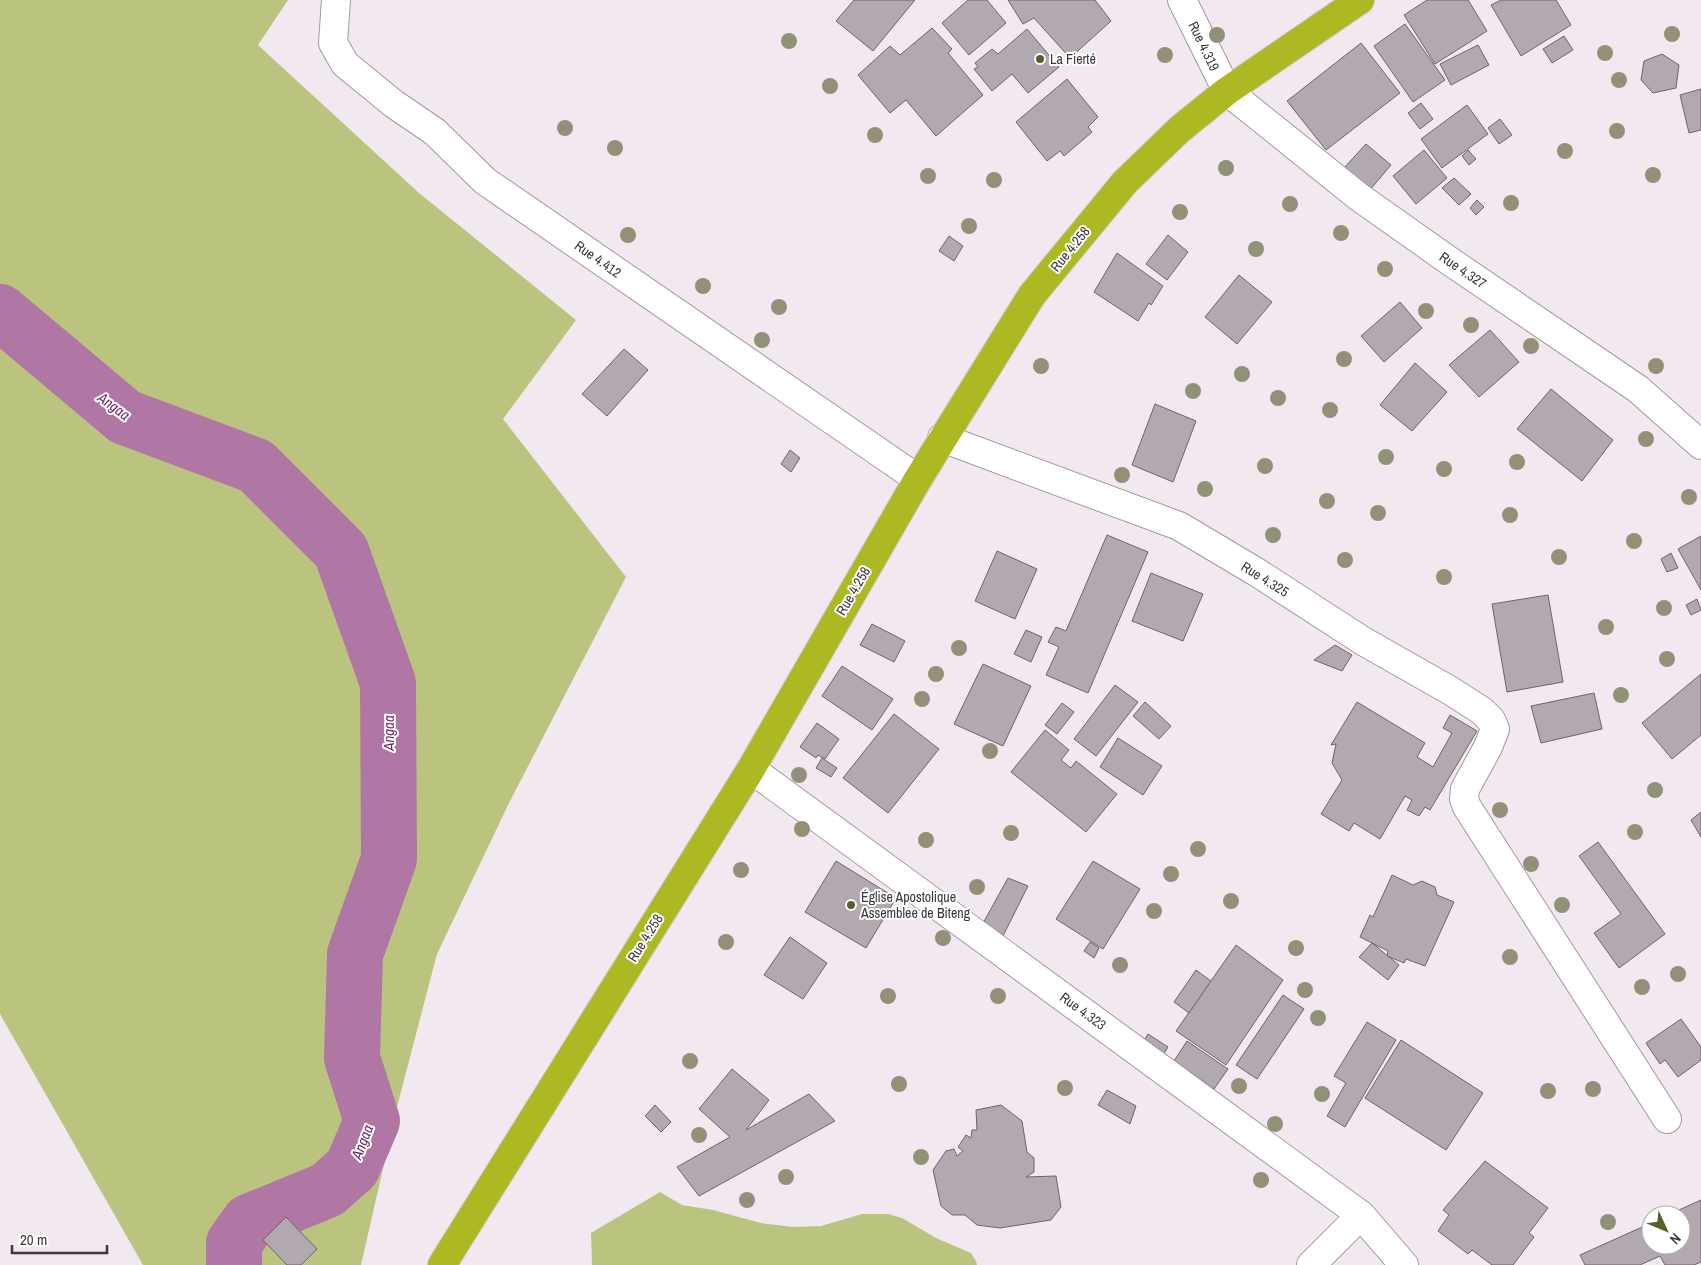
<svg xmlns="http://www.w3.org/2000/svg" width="1701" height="1265" font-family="'Archivo Narrow',sans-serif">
<rect width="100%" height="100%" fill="#f2e8ef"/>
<!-- green -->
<g fill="#bbc47f">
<path d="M0 0H288L258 45 419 193 576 320 503 419 626 577 509 803 437 954 398 1103 361 1265H143L0 1014Z"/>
<path d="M660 1192 682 1205 713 1210 761 1223 793 1227 821 1226 862 1214H888L902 1218 936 1238 971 1253 976 1261 977 1265H592L591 1233Z"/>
</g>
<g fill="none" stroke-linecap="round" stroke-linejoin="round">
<!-- river -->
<path stroke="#b077a5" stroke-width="56" d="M0 312 125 417 256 466 341 551 388 683 389 859 355 954 352 1058 372 1121 352 1168 327 1190 249 1222 234 1243V1265"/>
</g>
<!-- building -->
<g fill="#b2a9b0" stroke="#6d656b">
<path d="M854 0H915L873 51 836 21Z"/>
<path d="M968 0H987L1006 23 969 55 942 23Z"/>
<path d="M1008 0H1095L1111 21 1070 58 1034 18 1023 24Z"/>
<path d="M1427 0H1468L1487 31 1435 64 1404 15Z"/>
<path d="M1501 0H1556L1571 25 1521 56 1491 5Z"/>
<path d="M1405 24 1445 80 1413 102 1374 46Z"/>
<path d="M932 28 952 49 948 53 983 95 936 136 906 100 890 113 858 75 890 46 900 55Z"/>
<path d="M1027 29 1059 67 1028 93 1012 74 992 91 974 69 978 67 975 63 992 49 998 54Z"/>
<path d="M1564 36 1573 50 1552 63 1543 49Z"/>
<path d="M1361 43 1400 93 1326 150 1287 101Z"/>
<path d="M1478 45 1489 65 1451 85 1440 64Z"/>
<path d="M1662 54 1679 65 1676 88 1653 93 1641 80 1644 61Z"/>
<path d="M1067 79 1098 117 1088 127 1092 132 1064 156 1060 151 1047 161 1016 122Z"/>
<path d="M1701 89V130L1689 133 1680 95Z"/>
<path d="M1421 103 1433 119 1420 129 1408 113Z"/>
<path d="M1467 105 1488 134 1442 168 1421 139Z"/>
<path d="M1500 119 1512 135 1499 144 1488 128Z"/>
<path d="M1366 144 1391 165 1369 191 1343 169Z"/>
<path d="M1424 150 1447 178 1416 204 1393 176Z"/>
<path d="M1468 150 1476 159 1469 165 1462 156Z"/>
<path d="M1454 178 1471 194 1459 205 1442 188Z"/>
<path d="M1477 200 1484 207 1476 215 1470 208Z"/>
<path d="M1168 235 1188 252 1167 280 1146 264Z"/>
<path d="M949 236 963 246 954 261 939 251Z"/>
<path d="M1117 253 1163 286 1151 305 1149 303 1138 321 1094 292Z"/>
<path d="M1239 275 1272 302 1237 344 1205 317Z"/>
<path d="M1400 302 1422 328 1384 362 1361 336Z"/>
<path d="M1490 330 1519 362 1479 397 1449 365Z"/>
<path d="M624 349 648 370 607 416 582 394Z"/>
<path d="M1415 363 1447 392 1412 431 1380 405Z"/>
<path d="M1551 389 1613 440 1582 481 1517 429Z"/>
<path d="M1155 404 1196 421 1173 482 1132 465Z"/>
<path d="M790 450 800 458 791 472 781 464Z"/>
<path d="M1107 535 1148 552 1088 693 1046 675 1059 647 1048 642 1056 627 1066 631Z"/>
<path d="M1701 536V590L1678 549Z"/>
<path d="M997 551 1037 569 1015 619 975 601Z"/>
<path d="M1671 553 1678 568 1667 572 1661 559Z"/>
<path d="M1151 573 1203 594 1183 641 1132 621Z"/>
<path d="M1548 595 1563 682 1507 692 1492 604Z"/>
<path d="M1697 599 1701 610 1691 615 1686 605Z"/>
<path d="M872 624 905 641 894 662 860 645Z"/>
<path d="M1026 630 1042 637 1031 662 1014 654Z"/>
<path d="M1335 645 1352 655 1342 671 1314 660Z"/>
<path d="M983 664 1031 686 1003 746 954 724Z"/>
<path d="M842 666 893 699 872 730 822 696Z"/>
<path d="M1701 674V735L1672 759 1642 723Z"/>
<path d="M1115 685 1138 702 1096 756 1074 739Z"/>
<path d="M1594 693 1602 729 1541 743 1531 706Z"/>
<path d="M1145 702 1171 726 1159 739 1133 716Z"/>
<path d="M1357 702 1425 743 1417 757 1433 767 1452 733 1443 728 1450 715 1477 731 1430 810 1425 807 1419 816 1407 810 1412 800 1405 796 1380 839 1354 823 1349 831 1321 814 1342 780 1332 763 1336 744 1331 745Z"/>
<path d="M1062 703 1074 712 1057 734 1045 725Z"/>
<path d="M894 714 939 749 888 813 843 778Z"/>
<path d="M817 723 839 739 825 759 818 755 816 758 800 747Z"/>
<path d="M1045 730 1069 750 1061 760 1071 768 1076 761 1117 794 1086 832 1011 772Z"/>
<path d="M1118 738 1162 766 1143 795 1100 767Z"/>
<path d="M822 758 837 768 831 777 816 768Z"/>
<path d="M1701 812V837L1691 820Z"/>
<path d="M1598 842 1665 934 1619 968 1594 933 1621 914 1579 856Z"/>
<path d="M836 861 896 898 866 948 805 912Z"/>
<path d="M1093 861 1140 889 1103 949 1056 919Z"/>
<path d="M1392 875 1413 885 1422 881 1435 887 1437 895 1454 902 1425 966 1406 959 1404 963 1387 956 1388 951 1360 937 1370 915 1373 917Z"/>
<path d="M1008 878 1028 886 1001 940 982 925Z"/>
<path d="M790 937 827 963 803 999 764 975Z"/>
<path d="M1090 942 1099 948 1094 958 1084 951Z"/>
<path d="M1372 943 1399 965 1388 980 1359 957Z"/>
<path d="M1236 945 1283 980 1226 1065 1176 1031Z"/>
<path d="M1196 970 1211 981 1189 1013 1174 1002Z"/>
<path d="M1283 995 1304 1009 1257 1079 1236 1065Z"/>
<path d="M1681 1019 1701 1047V1060L1678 1077 1665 1060 1660 1064 1646 1043Z"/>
<path d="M1367 1022 1396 1040 1345 1127 1327 1116 1346 1083 1334 1076Z"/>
<path d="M1148 1034 1168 1047 1160 1060 1140 1048Z"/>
<path d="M1401 1040 1483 1093 1446 1150 1365 1098Z"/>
<path d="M1187 1041 1228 1069 1214 1089 1174 1061Z"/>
<path d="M732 1069 769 1100 746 1130 809 1094 835 1121 699 1196 677 1167 730 1137 699 1109Z"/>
<path d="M1107 1090 1136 1106 1130 1124 1098 1105Z"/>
<path d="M655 1105 671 1122 661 1132 645 1116Z"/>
<path d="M1001 1105 1022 1121 1027 1152 1034 1158V1172L1026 1177 1056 1176 1061 1207 1051 1220 1000 1228 977 1225 965 1215H952L941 1206 933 1170 946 1151 954 1149 957 1156 963 1151 958 1147 966 1135 971 1138 972 1130H977L976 1110Z"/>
<path d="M1485 1161 1548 1208 1529 1233 1534 1237 1513 1265H1492L1472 1250 1468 1254 1438 1231 1449 1215 1443 1210Z"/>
<path d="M1701 1200V1262L1694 1265H1665L1660 1256 1640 1265H1585L1580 1255 1651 1223V1245H1681V1215H1668Z"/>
<path d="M286 1217 317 1249 301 1265H287L263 1240Z"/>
</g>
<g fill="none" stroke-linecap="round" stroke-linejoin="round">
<defs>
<g id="minor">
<path d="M336 0 333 43 345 64 394 104 435 132 485 181 918 479"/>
<path d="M1182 0 1227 91 1359 197 1451 262 1638 389 1701 445"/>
<path d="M942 438 1179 526 1258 573 1363 641 1451 691 1482 711 1491 720 1495 729 1488 747 1465 789 1464 799 1467 807 1667 1119"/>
<path d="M751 769 1361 1215 1404 1265"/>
<path d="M1311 1265 1361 1215"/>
</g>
<path id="highway" d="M442 1265 751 769 918 479 1032 295 1125 182 1180 129 1227 91 1360 0"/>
</defs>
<!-- minor casing -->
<use href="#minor" stroke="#a299a0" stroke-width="30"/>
<!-- highway casing -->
<use href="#highway" stroke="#cccbcc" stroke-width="30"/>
<!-- minor -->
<use href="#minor" stroke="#fff" stroke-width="28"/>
<!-- highway -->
<use href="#highway" stroke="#acb923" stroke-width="28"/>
</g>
<!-- trees -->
<g fill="#929076">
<circle cx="1672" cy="34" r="8"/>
<circle cx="1217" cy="35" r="8"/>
<circle cx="789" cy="41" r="8"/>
<circle cx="1605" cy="53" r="8"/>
<circle cx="1165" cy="55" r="8"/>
<circle cx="1619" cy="80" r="8"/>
<circle cx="830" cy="86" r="8"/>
<circle cx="565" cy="128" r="8"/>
<circle cx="1617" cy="131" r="8"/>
<circle cx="875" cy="135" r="8"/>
<circle cx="615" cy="148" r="8"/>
<circle cx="1565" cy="151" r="8"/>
<circle cx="1226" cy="168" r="8"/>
<circle cx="1653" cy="175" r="8"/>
<circle cx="928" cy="176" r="8"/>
<circle cx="994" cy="180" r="8"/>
<circle cx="1511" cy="203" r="8"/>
<circle cx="1290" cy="204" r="8"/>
<circle cx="1180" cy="212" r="8"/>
<circle cx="969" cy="226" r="8"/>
<circle cx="1341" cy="233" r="8"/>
<circle cx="628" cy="235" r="8"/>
<circle cx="1256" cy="249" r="8"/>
<circle cx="1385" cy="269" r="8"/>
<circle cx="703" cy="286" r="8"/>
<circle cx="779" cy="307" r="8"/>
<circle cx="1426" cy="311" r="8"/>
<circle cx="1471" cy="325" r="8"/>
<circle cx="762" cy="340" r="8"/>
<circle cx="1531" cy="346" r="8"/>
<circle cx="1344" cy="359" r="8"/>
<circle cx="1041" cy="366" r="8"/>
<circle cx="1656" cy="366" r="8"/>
<circle cx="1242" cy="374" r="8"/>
<circle cx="1193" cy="391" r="8"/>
<circle cx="1278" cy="398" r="8"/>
<circle cx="1330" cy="410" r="8"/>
<circle cx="1646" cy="439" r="8"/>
<circle cx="1386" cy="457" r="8"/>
<circle cx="1517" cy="462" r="8"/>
<circle cx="1265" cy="466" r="8"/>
<circle cx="1444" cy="469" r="8"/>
<circle cx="1122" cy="475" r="8"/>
<circle cx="1205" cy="489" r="8"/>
<circle cx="1689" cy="497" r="8"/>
<circle cx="1327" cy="501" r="8"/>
<circle cx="1378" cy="513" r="8"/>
<circle cx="1510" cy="515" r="8"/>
<circle cx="1273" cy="535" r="8"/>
<circle cx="1634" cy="541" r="8"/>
<circle cx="1559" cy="557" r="8"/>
<circle cx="1345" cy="560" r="8"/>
<circle cx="1444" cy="577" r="8"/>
<circle cx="1664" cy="608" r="8"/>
<circle cx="1606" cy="627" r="8"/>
<circle cx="959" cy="648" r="8"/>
<circle cx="1667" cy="659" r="8"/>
<circle cx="936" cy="674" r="8"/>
<circle cx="1621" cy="695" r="8"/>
<circle cx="922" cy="699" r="8"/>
<circle cx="990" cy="751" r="8"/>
<circle cx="799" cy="775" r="8"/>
<circle cx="1655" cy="790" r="8"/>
<circle cx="1500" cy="810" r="8"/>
<circle cx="802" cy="829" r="8"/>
<circle cx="1635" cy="832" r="8"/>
<circle cx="1011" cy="833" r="8"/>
<circle cx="926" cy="840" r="8"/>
<circle cx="1198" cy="849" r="8"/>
<circle cx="1531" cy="864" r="8"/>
<circle cx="741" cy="870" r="8"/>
<circle cx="1171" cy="874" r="8"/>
<circle cx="977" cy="887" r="8"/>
<circle cx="1231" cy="901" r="8"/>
<circle cx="1562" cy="905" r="8"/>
<circle cx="1154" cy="911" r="8"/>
<circle cx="943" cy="938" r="8"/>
<circle cx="726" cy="942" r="8"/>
<circle cx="1296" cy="948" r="8"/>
<circle cx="1510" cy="957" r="8"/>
<circle cx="1120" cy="965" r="8"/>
<circle cx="1678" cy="974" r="8"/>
<circle cx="1642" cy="987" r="8"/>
<circle cx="1305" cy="990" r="8"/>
<circle cx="888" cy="996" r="8"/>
<circle cx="998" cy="996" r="8"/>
<circle cx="1318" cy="1018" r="8"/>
<circle cx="690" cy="1061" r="8"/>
<circle cx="899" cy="1084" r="8"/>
<circle cx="1239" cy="1086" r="8"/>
<circle cx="1065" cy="1088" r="8"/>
<circle cx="1593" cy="1089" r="8"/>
<circle cx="1548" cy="1091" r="8"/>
<circle cx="1322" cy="1094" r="8"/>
<circle cx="1275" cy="1124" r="8"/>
<circle cx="699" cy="1135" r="8"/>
<circle cx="921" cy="1157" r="8"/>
<circle cx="786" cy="1177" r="8"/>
<circle cx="1261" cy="1180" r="8"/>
<circle cx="747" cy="1200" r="8"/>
<circle cx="1608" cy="1222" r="8"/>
</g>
<!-- markers -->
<g fill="#585e2c" stroke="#fff" stroke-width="2">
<circle cx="1040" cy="59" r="5"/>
<circle cx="851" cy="905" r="5"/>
</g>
<g text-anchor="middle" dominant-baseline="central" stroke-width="4" stroke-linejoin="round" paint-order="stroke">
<!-- street labels -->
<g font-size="14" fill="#3b373a" stroke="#fff">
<text transform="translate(1204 46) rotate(64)">Rue 4.319</text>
<text transform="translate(1070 249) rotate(-51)">Rue 4.258</text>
<text transform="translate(598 259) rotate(35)">Rue 4.412</text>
<text transform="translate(1463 270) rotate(34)">Rue 4.327</text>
<text transform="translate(1265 579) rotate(32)">Rue 4.325</text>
<text transform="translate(853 591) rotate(-60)">Rue 4.258</text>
<text transform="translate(645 938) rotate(-58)">Rue 4.258</text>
<text transform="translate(1083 1011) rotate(36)">Rue 4.323</text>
</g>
<!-- poi labels -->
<g font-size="14" fill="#3b373a" stroke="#fff" text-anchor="start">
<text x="1050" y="59">La Fierté</text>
<text x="861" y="897">Église Apostolique<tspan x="861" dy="16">Assemblee de Biteng</tspan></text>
</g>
<!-- water labels -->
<g font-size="15" font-style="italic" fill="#702b65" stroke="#fff">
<text transform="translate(114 406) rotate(36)">Angaa</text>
<text transform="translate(388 733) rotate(-90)">Angaa</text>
<text transform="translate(362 1142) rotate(-69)">Angaa</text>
</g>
</g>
<!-- north arrow -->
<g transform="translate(1666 1230) rotate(134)"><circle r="24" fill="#ffffff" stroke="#b1afb0"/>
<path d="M0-4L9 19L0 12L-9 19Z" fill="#585e2c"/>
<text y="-8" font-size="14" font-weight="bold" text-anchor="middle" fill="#3b373a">N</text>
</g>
<!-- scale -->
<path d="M12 1245v8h95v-8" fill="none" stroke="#3b373a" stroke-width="2.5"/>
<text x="20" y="1245" font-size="15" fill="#3b373a" stroke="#ffffff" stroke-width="4" paint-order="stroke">20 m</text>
</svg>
